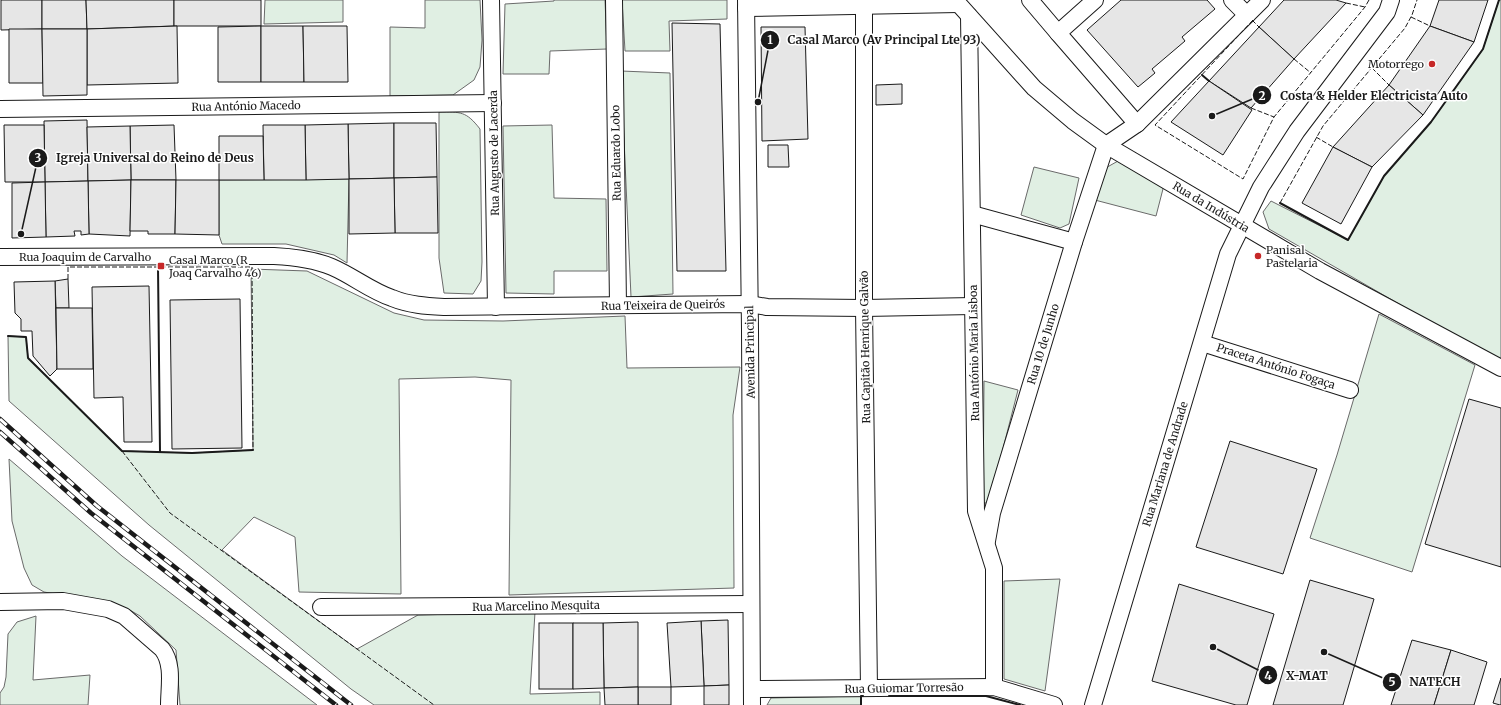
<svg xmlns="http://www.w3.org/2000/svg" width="1501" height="705" font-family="Merriweather,serif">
<rect width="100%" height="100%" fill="#fff"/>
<!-- green -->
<g fill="#e0efe3" stroke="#6a6a6a">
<path d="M265 0H343V22L264 24Z"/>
<path d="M425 0H480L482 40 480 67 474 80 453 95 390 96V27L425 28Z"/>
<path d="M554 0H605L607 49 550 51 549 74H503L505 4 554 1Z"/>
<path d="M622 0H727V19L669 21 670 51H625Z"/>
<path d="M1499 0H1501V360L1425 319 1269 229 1263 212 1271 201 1348 240 1384 176 1431 122 1483 49Z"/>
<path d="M621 71 670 73 673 294 631 297Z"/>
<path d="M439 112C461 112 466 111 480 129L482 262 481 281 473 294 444 293 439 258Z"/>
<path d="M552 125 554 198 606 199 607 271H554V294L506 293 503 126Z"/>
<path d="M1118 161 1164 185 1156 216 1091 199 1102 170Z"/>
<path d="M1034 167 1079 178 1069 224 1060 228 1021 215Z"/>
<path d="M349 179 347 263 334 255 286 244H222L219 235V180Z"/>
<path d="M251 269 307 271 394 313 424 320 503 321 625 316 627 368 740 367 733 415 734 588 509 595 511 380 475 377 399 379 401 594 299 592 295 537 254 517 222 550 357 649 418 615 535 612 530 694 600 692V705H374L351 689 149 525 9 401 8 336 26 337 28 358 122 451 192 453 253 450Z"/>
<path d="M1379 314 1475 365 1412 572 1310 538 1337 455Z"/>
<path d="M984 381 1018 390 989 503H983Z"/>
<path d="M9 459 122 556 317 705H180L176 650 140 616 128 609 113 604 44 592 32 585 24 568 12 521Z"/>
<path d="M1060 579 1045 691 1004 679V581Z"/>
<path d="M36 616 33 680 90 675 88 705H0V693L4 687 6 677 8 634 17 622Z"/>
<path d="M861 696V705H767L771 698Z"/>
</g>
<!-- building -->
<g fill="#e6e6e6" stroke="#1a1a1a">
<path d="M1 0H42V29L1 30Z"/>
<path d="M42 0H86L87 29H42Z"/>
<path d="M86 0H174V26L87 29Z"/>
<rect x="174" y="0" width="87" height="26"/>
<path d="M1121 0H1207L1215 9 1182 37 1185 41 1152 69 1155 73 1138 87 1087 30Z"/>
<path d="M1284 0H1336L1346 3 1294 59 1259 27Z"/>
<path d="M1439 0H1488L1474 42 1430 26Z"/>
<path d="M672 23 720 24 726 271H677Z"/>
<path d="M177 26 178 83 87 85V29Z"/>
<path d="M261 26V82H218V27Z"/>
<path d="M261 26H303L304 82H261Z"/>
<path d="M303 26H347L348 82H304Z"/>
<path d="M1430 26 1474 42 1423 115 1389 85Z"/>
<path d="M761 27H805L808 139 762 141Z"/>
<path d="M1259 27 1294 59 1251 108 1209 81Z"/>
<path d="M9 29H42L43 83H9Z"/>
<path d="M42 29H87V95L43 96Z"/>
<path d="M1209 81 1252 110 1223 155 1171 122Z"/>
<path d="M902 84V104L876 105V85Z"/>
<path d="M1389 85 1423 115 1372 167 1333 147Z"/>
<path d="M87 120 88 181 45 182 44 121Z"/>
<path d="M394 123V178L349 179 348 124Z"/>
<path d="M394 123H436L437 177 394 178Z"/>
<path d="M348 124 349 179 306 180 305 125Z"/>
<path d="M4 125H44L45 182H5Z"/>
<path d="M174 125 176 180H131L130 126Z"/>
<path d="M263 125H305L306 180H264Z"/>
<path d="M130 126 131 180 88 181 87 127Z"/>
<path d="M219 136H263L264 180H219Z"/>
<path d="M768 145H788L789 167H768Z"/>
<path d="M1333 147 1372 167 1341 224 1302 203Z"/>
<path d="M437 177 438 233H395L394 178Z"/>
<path d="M394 178 395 233 349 234V179Z"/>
<path d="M131 180 130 236 89 234 88 181Z"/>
<path d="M131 180H176L175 234H148V231H130Z"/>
<path d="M176 180H219V235L175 234Z"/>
<path d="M88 181 89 234 81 235V231H74L75 236 46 237 45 182Z"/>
<path d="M45 182 46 237 12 238V183Z"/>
<path d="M68 279 69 308H56L55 281Z"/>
<path d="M55 281 57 369 50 376 33 356 32 331H21V319L15 313 14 282Z"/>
<path d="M149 286 152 442H124L123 397 94 398 92 287Z"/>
<path d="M240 299 242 448 172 449 170 300Z"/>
<path d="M56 308H92L93 369H57Z"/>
<path d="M1469 399 1501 408V567L1425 544Z"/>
<path d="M1230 441 1317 469 1283 574 1196 547Z"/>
<path d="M1310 580 1374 599 1343 705H1273Z"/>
<path d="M1179 584 1274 614 1247 705H1236L1152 681Z"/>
<path d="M728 620 729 685 704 686 701 621Z"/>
<path d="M701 621 704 686 671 687 667 623Z"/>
<path d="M638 622V687L604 688 603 623Z"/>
<rect x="539" y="623" width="34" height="66"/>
<path d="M573 623H603L604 688 573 689Z"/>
<path d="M1412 640 1451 650 1434 705H1391Z"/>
<path d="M1451 650 1487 662 1474 705H1434Z"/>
<path d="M1501 678V705H1500L1493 703Z"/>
<path d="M729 685V705H704V686Z"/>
<rect x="638" y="687" width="33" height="18"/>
<path d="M638 687V705H605L604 688Z"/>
</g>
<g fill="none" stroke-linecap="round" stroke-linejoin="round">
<defs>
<g id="minor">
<path d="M491 0 496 307"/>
<path d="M614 0 618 305"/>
<path d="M746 0 750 330 752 705"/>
<path d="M955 0 1034 88 1073 121 1106 145 1320 271 1501 368"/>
<path d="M1030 0 1058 33"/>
<path d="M1095 0 1058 33 1137 124"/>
<path d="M1232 0 1247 15"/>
<path d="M864 7V308L869 688"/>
<path d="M746 8 958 4"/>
<path d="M969 16 976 511 994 568V687"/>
<path d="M0 109 493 103"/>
<path d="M972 214 1074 242"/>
<path d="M0 257 274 256C294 257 313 259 332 267 353 276 371 291 392 298 409 305 426 306 444 307L749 304 767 307 864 308 973 306"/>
<path d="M1202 343 1350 390"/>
<path d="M987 541 992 513 1074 242 1106 145 1137 124 1262 0"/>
<path d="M0 602 63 601 108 609 124 616 162 649C174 664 169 687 169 705"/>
<path d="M321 607 751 604"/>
<path d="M752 689 994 687 1054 705"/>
<path d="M1093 705 1228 254 1261 187 1297 131 1387 12 1391 0"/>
</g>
</defs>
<!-- minor casing -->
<use href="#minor" stroke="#1a1a1a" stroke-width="18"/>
<!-- minor -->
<use href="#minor" stroke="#fff" stroke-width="16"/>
<defs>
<g id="rail">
<path d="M0 419 97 506 351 705"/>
<path d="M0 432 91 513 336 705"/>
</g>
</defs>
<!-- rail casing -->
<use href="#rail" stroke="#1a1a1a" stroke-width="4.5"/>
<!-- rail -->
<use href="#rail" stroke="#fff" stroke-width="3" stroke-dasharray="9" stroke-linecap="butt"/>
<!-- fence -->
<g stroke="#1a1a1a" stroke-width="1" stroke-dasharray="5 2" stroke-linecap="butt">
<path d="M1346 3 1365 7"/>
<path d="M1411 17 1430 26"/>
<path d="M1252 20 1259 27"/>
<path d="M1253 20 1155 125 1243 179 1274 117 1365 7 1369 0"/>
<path d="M1294 59 1311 73"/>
<path d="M1372 68 1389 85"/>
<path d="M1251 108 1274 117"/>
<path d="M1316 137 1333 147"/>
<path d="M1280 203 1323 126 1405 28 1412 15 1417 0"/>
<path d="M68 279V267H252L253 450"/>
<path d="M122 451 170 513 434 705"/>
</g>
<!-- wall -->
<g stroke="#1a1a1a" stroke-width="2">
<path d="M1202 75 1209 81"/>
<path d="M1280 203 1348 240 1384 176 1431 122 1483 49 1499 0"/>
<path d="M158 267 160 452"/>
<path d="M8 336 26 337 28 358 122 451 192 453 253 450"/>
<path d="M889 696H986L1020 705"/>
<path d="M861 705V696H863"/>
</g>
</g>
<!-- markers -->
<g fill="#c62828" stroke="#fff" stroke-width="1.5">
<circle cx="1432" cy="64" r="4"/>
<circle cx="1258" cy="256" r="4"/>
<rect x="157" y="262" width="8" height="8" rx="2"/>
</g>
<g text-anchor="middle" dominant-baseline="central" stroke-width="3" stroke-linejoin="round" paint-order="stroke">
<!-- poi labels -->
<g font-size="11" fill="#1a1a1a" stroke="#fff" text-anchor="start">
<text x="1424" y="64" text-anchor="end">Motorrego</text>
<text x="1266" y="250">Panisal<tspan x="1266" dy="13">Pastelaria</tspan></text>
<text x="169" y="260">Casal Marco (R<tspan x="169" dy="13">Joaq Carvalho 46)</tspan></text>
</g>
<!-- street labels -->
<g font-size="11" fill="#1a1a1a" stroke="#fff">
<text transform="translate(246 106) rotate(-1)">Rua António Macedo</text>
<text transform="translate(494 153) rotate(-91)">Rua Augusto de Lacerda</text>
<text transform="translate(616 153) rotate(-91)">Rua Eduardo Lobo</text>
<text transform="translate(1211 207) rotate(31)">Rua da Indústria</text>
<text x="85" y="257">Rua Joaquim de Carvalho</text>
<text transform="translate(663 305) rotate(-1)">Rua Teixeira de Queirós</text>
<text transform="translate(1043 344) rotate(-73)">Rua 10 de Junho</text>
<text transform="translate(865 347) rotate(-91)">Rua Capitão Henrique Galvão</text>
<text transform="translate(750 352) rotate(-91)">Avenida Principal</text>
<text transform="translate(974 353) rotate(-91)">Rua António Maria Lisboa</text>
<text transform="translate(1276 366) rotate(18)">Praceta António Fogaça</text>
<text transform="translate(1165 464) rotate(-73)">Rua Mariana de Andrade</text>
<text transform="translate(536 606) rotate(-1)">Rua Marcelino Mesquita</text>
<text transform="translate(904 688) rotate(-1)">Rua Guiomar Torresão</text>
</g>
</g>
<!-- callouts -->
<path fill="none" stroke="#1a1a1a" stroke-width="1.5" d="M758 102L770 40M1212 116L1262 95M21 234L38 158M1213 647L1268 675M1324 652L1392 682"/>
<g fill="#1a1a1a" stroke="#fff" stroke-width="1.5">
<circle cx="758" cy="102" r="4"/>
<circle cx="1212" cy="116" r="4"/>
<circle cx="21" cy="234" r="4"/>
<circle cx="1213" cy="647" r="4"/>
<circle cx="1324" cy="652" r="4"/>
<circle cx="770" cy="40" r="10"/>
<circle cx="1262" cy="95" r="10"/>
<circle cx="38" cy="158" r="10"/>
<circle cx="1268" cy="675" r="10"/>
<circle cx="1392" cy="682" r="10"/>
</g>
<g font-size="12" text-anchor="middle" font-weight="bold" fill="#fff">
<text x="770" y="44">1</text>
<text x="1262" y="100">2</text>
<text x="38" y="162">3</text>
<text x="1268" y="680">4</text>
<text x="1392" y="686">5</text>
</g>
<g font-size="12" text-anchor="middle" font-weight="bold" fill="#1a1a1a" stroke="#fff" stroke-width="3" stroke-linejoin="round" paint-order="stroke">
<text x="884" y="44">Casal Marco (Av Principal Lte 93)</text>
<text x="1374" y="100">Costa &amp; Helder Electricista Auto</text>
<text x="155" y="162">Igreja Universal do Reino de Deus</text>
<text x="1307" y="680">X-MAT</text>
<text x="1435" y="686">NATECH</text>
</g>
</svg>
